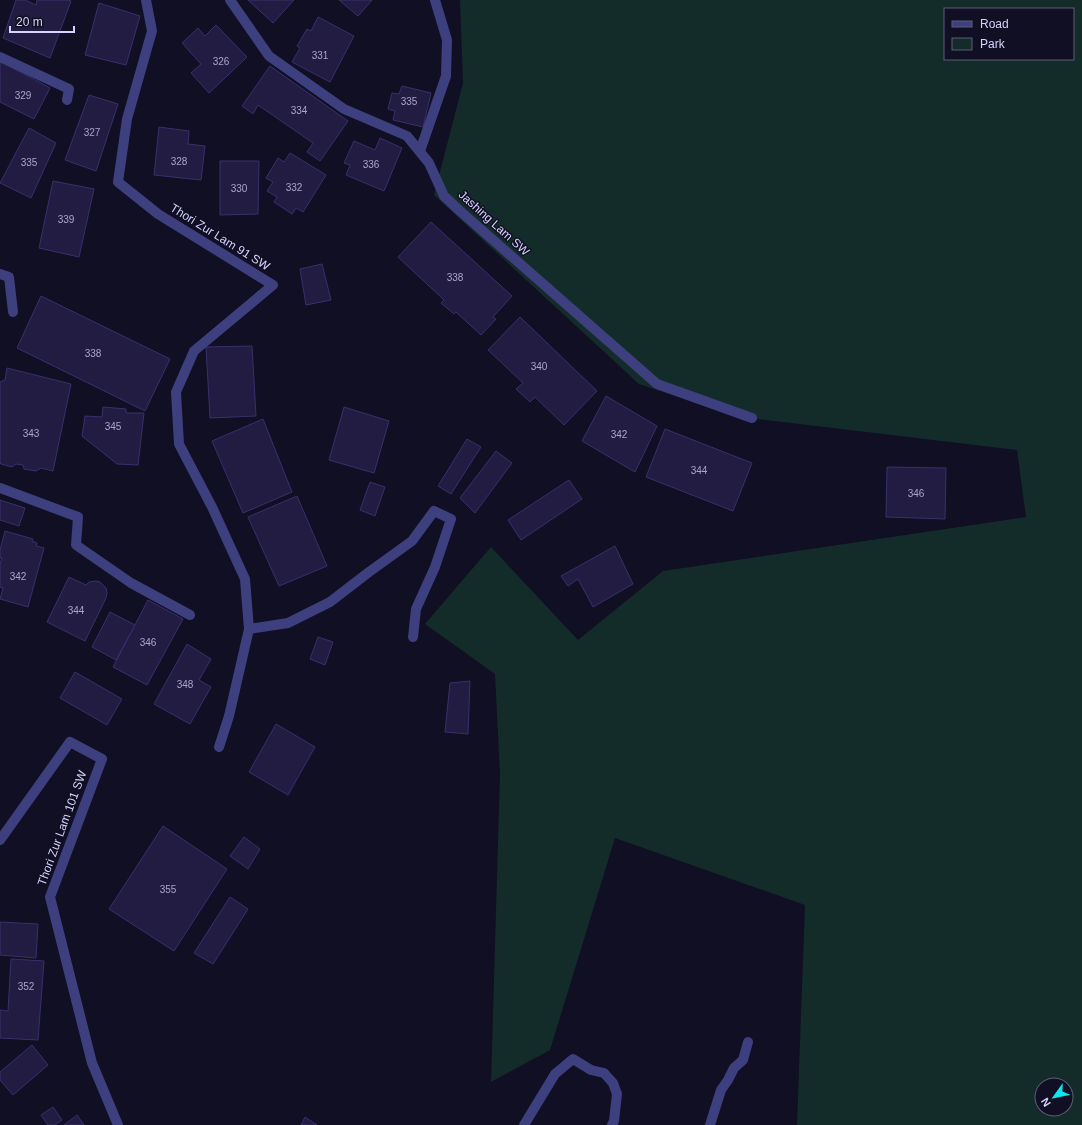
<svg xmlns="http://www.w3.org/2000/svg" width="1082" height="1125" font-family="Helvetica,sans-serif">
<rect width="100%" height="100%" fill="#110f23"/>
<!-- green -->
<path fill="#132c2a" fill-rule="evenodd" d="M460 0H1082V1125H797L805 905 615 838 550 1050 491 1082 500 774 495 674 425 624 491 547 578 640 663 571 1026 517 1017 450 740 417 639 384 434 195 463 83ZM945 9H1073V59H945ZM1042 1085H1066V1109H1042Z"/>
<!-- building -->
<g fill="#221c42" stroke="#38306d">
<path d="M16 0H25L36 5 37 0H68L71 1 50 58 3 38Z"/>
<path d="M248 0H294L273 23Z"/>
<path d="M339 0H372L358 16Z"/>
<path d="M99 3 140 16 126 65 85 55Z"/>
<path d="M318 17 354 36 330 82 292 62 300 48 297 46 307 29 311 31Z"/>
<path d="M216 25 247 57 209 93 191 73 201 64 182 43 198 28 205 36Z"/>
<path d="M0 61 50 88 34 119 0 102Z"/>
<path d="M270 66 348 121 320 161 307 152 313 143 258 105 253 114 242 106Z"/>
<path d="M402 86 431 93 423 127 393 120 395 111 388 109 392 93 399 94Z"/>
<path d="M89 95 118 104 96 171 65 160Z"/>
<path d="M159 127 189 131 188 144 205 146 201 180 154 175Z"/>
<path d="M29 128 56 143 31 198 0 183Z"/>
<path d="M380 138 402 148 384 191 346 175 350 165 344 163 354 141 375 150Z"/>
<path d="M290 153 326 175 303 212 296 208 292 214 274 202 277 197 267 191 273 182 266 178 278 158 284 162Z"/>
<path d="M220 161H259L258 214 220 215Z"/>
<path d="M53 181 94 189 79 257 39 248Z"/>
<path d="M431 222 512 296 493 317 496 319 481 335 456 312 454 314 441 303 444 300 398 257Z"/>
<path d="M322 264 331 300 306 305 300 269Z"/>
<path d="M41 296 170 359 145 411 17 348Z"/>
<path d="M520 317 597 391 564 425 535 397 530 402 516 389 523 383 488 350Z"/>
<path d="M252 346 256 416 210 418 206 347Z"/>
<path d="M7 368 71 384 53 471 41 468 36 471 24 469 23 465 16 464 12 467 1 464 0 463V382L5 380Z"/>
<path d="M606 396 657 426 635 472 582 441Z"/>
<path d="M103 407 126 409V413H144L138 465 117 464 82 436 85 416 102 417Z"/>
<path d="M344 407 389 421 374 473 329 460Z"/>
<path d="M263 419 292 492 243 513 212 441Z"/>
<path d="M665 429 752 463 733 511 646 477Z"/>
<path d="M467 439 481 447 451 494 438 486Z"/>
<path d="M496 451 512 463 475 513 460 498Z"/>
<path d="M887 467 946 468 945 519 886 517Z"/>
<path d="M569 480 582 499 521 540 508 520Z"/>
<path d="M370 482 385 487 375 516 360 510Z"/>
<path d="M297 496 327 566 279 586 248 517Z"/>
<path d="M0 500 25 508 19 526 0 520Z"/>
<path d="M5 531 33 539 32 541 37 543 36 546 44 548 28 607 0 599 3 588 0 587V564L2 558H0V550Z"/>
<path d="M615 546 633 584 593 607 578 579 568 586 561 576Z"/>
<path d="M69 577 86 585 89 582 96 581 100 582 106 588 107 593 106 598 85 641 47 622Z"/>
<path d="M148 600 183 619 147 685 113 667Z"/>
<path d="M110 612 135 625 116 660 92 647Z"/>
<path d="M318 637 333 642 325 665 310 659Z"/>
<path d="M187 644 211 659 199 680 211 687 190 724 154 704Z"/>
<path d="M75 672 122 699 107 725 60 698Z"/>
<path d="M470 681 468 734 445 732 450 683Z"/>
<path d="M276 724 315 747 288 795 249 772Z"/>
<path d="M163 826 227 869 174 951 109 909Z"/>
<path d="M244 837 260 849 248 869 230 856Z"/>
<path d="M230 897 248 909 213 964 194 953Z"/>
<path d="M0 922 38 924 36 958 0 955Z"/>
<path d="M11 959 44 961 38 1040 0 1038V1010L8 1011Z"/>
<path d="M32 1045 48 1065 13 1095 0 1080V1072Z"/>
<path d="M53 1107 62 1120 55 1125H48L41 1115Z"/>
<path d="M77 1115 84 1125H64Z"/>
<path d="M305 1117 317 1125H301Z"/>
</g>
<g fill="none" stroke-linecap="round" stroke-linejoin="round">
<!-- street -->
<g stroke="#3d3f7f" stroke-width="10">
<path d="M146 0 152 31 127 119 118 182 158 214 273 285 194 351 176 392 179 444 212 507 245 579 249 629 229 716 219 747"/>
<path d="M230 0 269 56 344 109 407 136 429 163 444 196 460 211 657 384 752 418"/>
<path d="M0 57 69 89 67 100"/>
<path d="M420 151 446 76 447 40 435 0"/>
<path d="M0 274 9 277 13 312"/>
<path d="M0 488 78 517 76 545 131 583 190 615"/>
<path d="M249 629 288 623 330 602 369 572 412 541 434 511 451 519 435 567 416 609 413 637"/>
<path d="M0 840 70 742 102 759 50 897 92 1063 118 1125"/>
<path d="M524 1125 555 1074 573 1059 591 1070 604 1073 613 1083 617 1094 614 1121 612 1125"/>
<path d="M710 1125 721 1090 728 1080 734 1068 743 1060 748 1042"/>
</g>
</g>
<g text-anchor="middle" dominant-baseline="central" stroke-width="3" stroke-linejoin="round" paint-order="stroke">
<!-- number labels -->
<g font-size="10" fill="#a8a5ce">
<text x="320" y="55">331</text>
<text x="221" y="61">326</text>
<text x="23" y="95">329</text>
<text x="409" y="101">335</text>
<text x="299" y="110">334</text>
<text x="92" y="132">327</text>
<text x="179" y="161">328</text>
<text x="29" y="162">335</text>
<text x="371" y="164">336</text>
<text x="294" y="187">332</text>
<text x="239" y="188">330</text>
<text x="66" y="219">339</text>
<text x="455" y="277">338</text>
<text x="93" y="353">338</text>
<text x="539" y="366">340</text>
<text x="113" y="426">345</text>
<text x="31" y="433">343</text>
<text x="619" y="434">342</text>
<text x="699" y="470">344</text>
<text x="916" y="493">346</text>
<text x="18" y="576">342</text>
<text x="76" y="610">344</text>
<text x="148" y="642">346</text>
<text x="185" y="684">348</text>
<text x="168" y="889">355</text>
<text x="26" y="986">352</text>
</g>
<!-- street labels -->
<g font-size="12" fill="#d5d3fd" stroke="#110f23">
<text transform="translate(494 223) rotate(42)">Jashing Lam SW</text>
<text transform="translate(220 237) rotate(32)">Thori Zur Lam 91 SW</text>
<text transform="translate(62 828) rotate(-70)">Thori Zur Lam 101 SW</text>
</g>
</g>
<!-- legend -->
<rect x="944" y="8" width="130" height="52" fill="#110f23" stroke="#5f5d7a"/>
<rect x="952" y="21" width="20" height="6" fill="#3d3f7f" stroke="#5f5d7a"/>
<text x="980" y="28" font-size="12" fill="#d5d3fd">Road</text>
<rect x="952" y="38" width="20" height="12" fill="#132c2a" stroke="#5f5d7a"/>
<text x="980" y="48" font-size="12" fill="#d5d3fd">Park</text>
<!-- north arrow -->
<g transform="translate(1054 1097) rotate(237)"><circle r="19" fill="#110f23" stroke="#5f5d7a"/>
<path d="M0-3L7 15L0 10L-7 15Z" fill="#0ee6ee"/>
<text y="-6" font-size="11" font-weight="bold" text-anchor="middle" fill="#d5d3fd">N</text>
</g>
<!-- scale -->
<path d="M10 26v6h64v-6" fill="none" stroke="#d5d3fd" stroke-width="2"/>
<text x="16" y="26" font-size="12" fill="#d5d3fd" stroke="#110f23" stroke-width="3" paint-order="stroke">20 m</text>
</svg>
